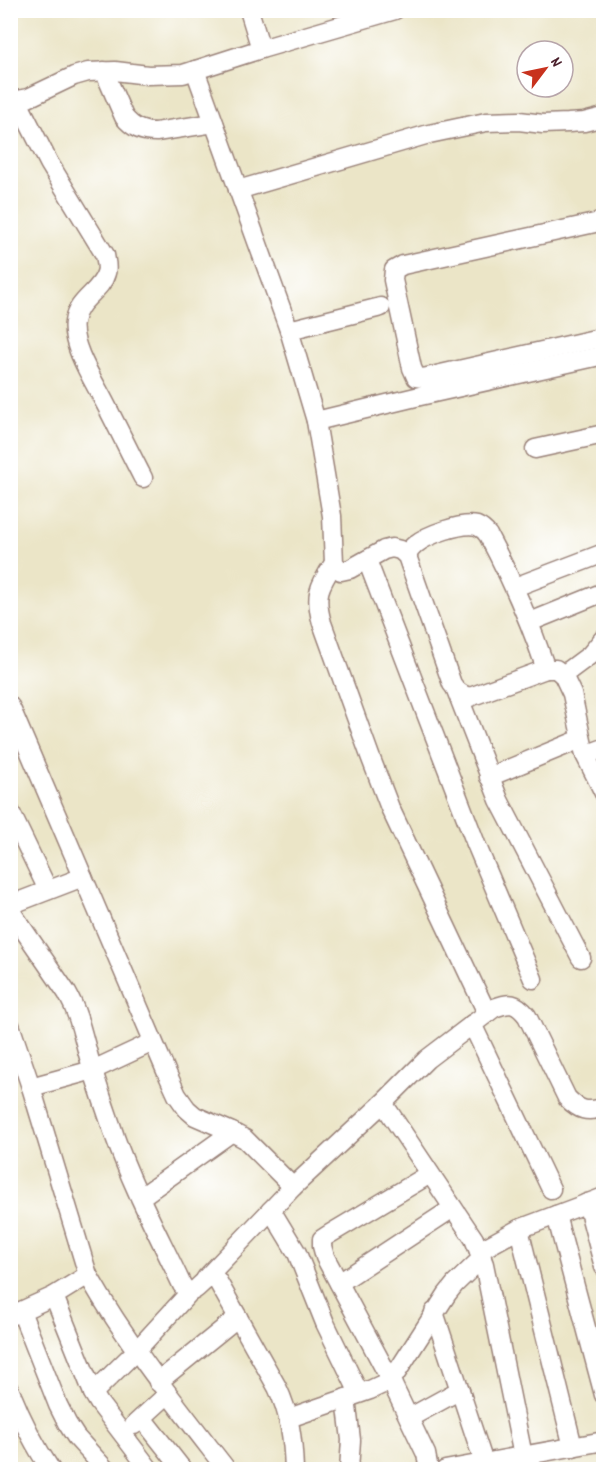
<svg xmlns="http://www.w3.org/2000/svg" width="614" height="1480" font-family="Dekko,sans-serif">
<rect width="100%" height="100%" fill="#fff"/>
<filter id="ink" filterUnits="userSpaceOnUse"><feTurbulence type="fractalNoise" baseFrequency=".0167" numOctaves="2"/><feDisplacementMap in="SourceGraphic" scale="12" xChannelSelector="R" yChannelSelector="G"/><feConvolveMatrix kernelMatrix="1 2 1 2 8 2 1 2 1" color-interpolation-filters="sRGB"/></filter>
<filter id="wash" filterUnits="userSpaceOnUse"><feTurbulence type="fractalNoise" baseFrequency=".008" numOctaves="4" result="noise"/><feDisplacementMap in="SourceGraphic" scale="24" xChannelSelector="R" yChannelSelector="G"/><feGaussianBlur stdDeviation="1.35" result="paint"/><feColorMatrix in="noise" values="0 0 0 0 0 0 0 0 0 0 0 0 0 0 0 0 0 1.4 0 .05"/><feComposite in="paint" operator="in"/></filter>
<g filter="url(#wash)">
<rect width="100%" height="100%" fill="#ebe5c7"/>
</g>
<g filter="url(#ink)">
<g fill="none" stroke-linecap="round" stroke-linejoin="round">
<defs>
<g id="minor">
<path d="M249 10 261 49"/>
<path d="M195 70 289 330 316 421 332 516 334 563 341 571 350 569 384 550 392 548 400 550 407 556 452 684C457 691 461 695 470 697L546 669H556L563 675 572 694 585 755 604 793"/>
<path d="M104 71 124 117C133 128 142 132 156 132L214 123"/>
<path d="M10 98 17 100 28 98 74 76 88 72 115 71 148 75 183 74 261 49 395 10"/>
<path d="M17 100 49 163 105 255C106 261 108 268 106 273 101 292 77 299 74 322 70 345 95 383 105 403 118 428 130 453 143 478"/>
<path d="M238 190 429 134 486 122 519 121 543 124 568 123 584 122 604 117"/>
<path d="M604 221 403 265 394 270 393 280 412 368 416 377 423 378 604 337"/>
<path d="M289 330 381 307"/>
<path d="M316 421 420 396 604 355"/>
<path d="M535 449 604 434"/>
<path d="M407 556C409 551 412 547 416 544 427 535 462 522 477 526 482 528 485 531 488 535 511 578 530 622 546 669"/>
<path d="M367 560 476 844 533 979"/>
<path d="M334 563C319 586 314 595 322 623L370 756 390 808 487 1013"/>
<path d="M515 587 604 553"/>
<path d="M530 622 604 592"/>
<path d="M563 675 590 655 604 638"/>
<path d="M456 690 499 800 581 958"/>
<path d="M10 706 166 1071 177 1095 187 1109 195 1116 232 1132 245 1139 293 1187"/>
<path d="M585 755 604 748"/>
<path d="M489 777 581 739"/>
<path d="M10 811 48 890"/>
<path d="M10 905 83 877"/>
<path d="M10 910 67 993C78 1012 82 1032 88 1054 96 1082 106 1110 115 1137 133 1188 159 1236 182 1285 194 1302 199 1280 212 1277L217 1280 277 1387C290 1414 293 1440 294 1470"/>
<path d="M472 1024 551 1189"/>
<path d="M10 1025 31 1087 88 1275C128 1345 178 1407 227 1470"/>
<path d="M31 1087 93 1070 153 1042"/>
<path d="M383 1103 474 1239 484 1264 523 1456"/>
<path d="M141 1197 232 1132"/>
<path d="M587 1203 604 1267"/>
<path d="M271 1210 297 1253 325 1323 359 1393"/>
<path d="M556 1215 604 1395"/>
<path d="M519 1229 573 1447"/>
<path d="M479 1251 519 1229 604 1197"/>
<path d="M206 1278 293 1187 383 1103 427 1059 494 1008C510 1002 516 1002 527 1016L567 1098C580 1111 586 1112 604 1108"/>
<path d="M339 1283 453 1208"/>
<path d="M54 1296 93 1393 99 1403 150 1470"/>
<path d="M21 1311 58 1405 67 1423 76 1437 106 1470"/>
<path d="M434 1312 484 1463"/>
<path d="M10 1316 54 1296 88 1275"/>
<path d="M158 1382 238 1317"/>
<path d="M10 1391C21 1418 34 1445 51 1470"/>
<path d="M93 1393 136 1351 190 1292"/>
<path d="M346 1398 351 1440 349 1470"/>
<path d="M142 1418 183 1470"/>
<path d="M289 1418 370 1390 385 1383 395 1375 447 1294 455 1284 482 1258"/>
<path d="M409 1418 460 1390"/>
<path d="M134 1425 168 1394"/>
<path d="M429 1470 426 1454 390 1379 325 1257 322 1246V1239L328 1235 430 1174"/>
<path d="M445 1470 604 1441"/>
</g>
</defs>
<!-- minor casing -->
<use href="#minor" stroke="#9a8279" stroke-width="21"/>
<!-- minor -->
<use href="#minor" stroke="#fff" stroke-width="18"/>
</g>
</g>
<!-- margin -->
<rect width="614" height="1480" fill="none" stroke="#fff" stroke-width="36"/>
<!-- north arrow -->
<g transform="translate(545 69) rotate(58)"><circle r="28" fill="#ffffff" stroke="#b7a5aa" stroke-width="1.5"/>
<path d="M0-4.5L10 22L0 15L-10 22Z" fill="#c8321e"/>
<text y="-9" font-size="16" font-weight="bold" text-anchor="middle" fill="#4a1f2b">N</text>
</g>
</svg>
